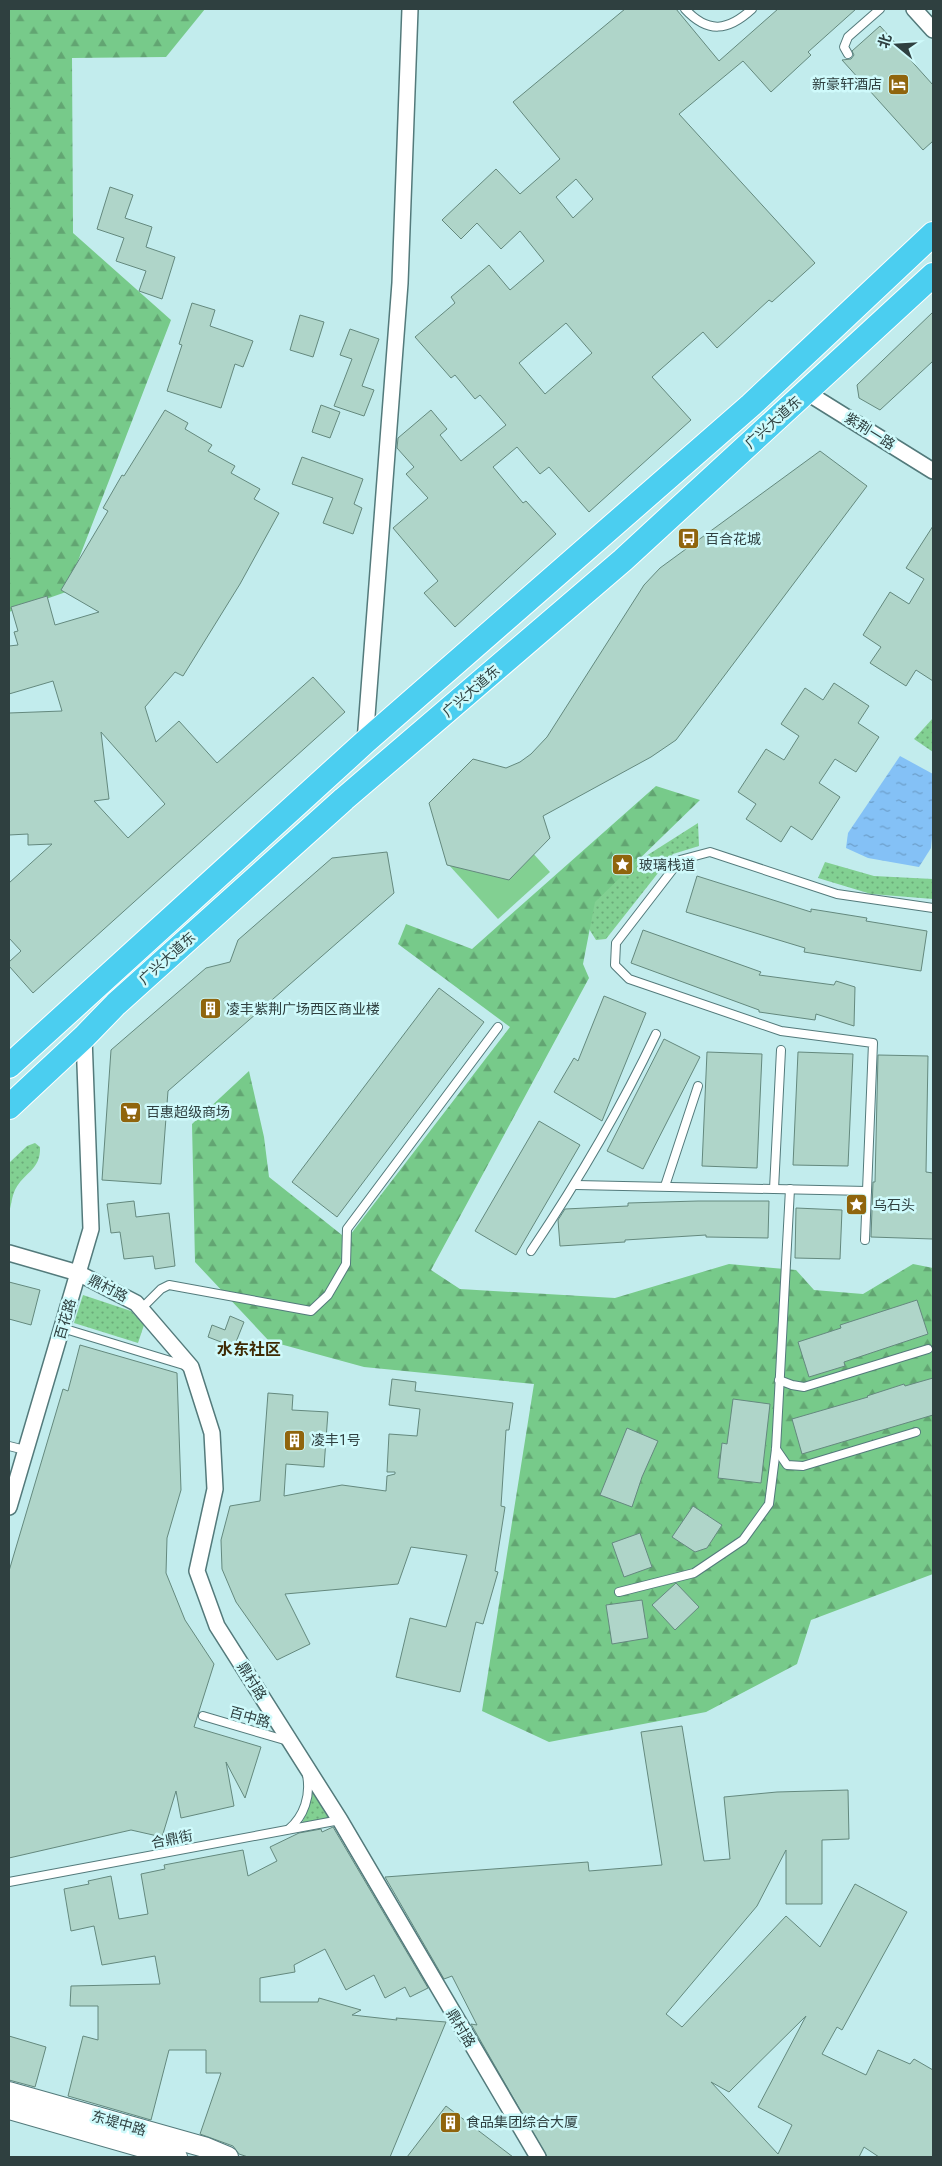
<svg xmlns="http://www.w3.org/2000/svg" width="942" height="2166" font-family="Roboto,'Noto Sans SC',sans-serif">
<defs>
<pattern id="grass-dots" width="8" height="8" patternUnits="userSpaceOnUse" patternTransform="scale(1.25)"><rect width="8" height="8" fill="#82d092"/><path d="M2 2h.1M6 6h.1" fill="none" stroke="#6baa79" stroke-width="1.8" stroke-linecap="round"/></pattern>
<pattern id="forest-firs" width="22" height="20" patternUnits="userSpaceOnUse" patternTransform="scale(1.25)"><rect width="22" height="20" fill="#77ca8a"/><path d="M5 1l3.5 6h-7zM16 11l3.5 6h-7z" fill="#62a572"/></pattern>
<pattern id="water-ripples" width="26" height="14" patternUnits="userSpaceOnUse" patternTransform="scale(1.25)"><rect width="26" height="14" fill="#84c1f6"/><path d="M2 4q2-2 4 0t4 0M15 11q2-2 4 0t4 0" fill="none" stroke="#6c9ec9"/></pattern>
</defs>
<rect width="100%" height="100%" fill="#c2eced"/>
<!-- grass -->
<g fill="url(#grass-dots)">
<path d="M933 718V752L914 739Z"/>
<path d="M698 823 699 846 673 854 606 939 596 940 579 913 602 884Z"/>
<path d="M825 862 874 876 933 879V899L871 894 818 878Z"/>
<path d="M35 1143 40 1147C41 1170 24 1172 15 1190 12 1196 11 1206 9 1213V1163L27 1146Z"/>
<path d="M83 1295 131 1311 144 1325 138 1343 74 1323Z"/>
<path d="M312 1788 332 1817 302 1823 308 1809Z"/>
</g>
<!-- forest -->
<g fill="url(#forest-firs)">
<path d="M9 9H205L166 57 72 58 73 233 171 320 66 592 9 612Z"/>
<path d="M656 786 700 800 595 902 583 964 589 978 431 1270 460 1289 615 1298 729 1264 796 1270 814 1290 863 1294 913 1264 933 1268V1574L811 1620 797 1664 706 1712 549 1742 482 1711 534 1384 364 1367 269 1341 195 1262 192 1124 249 1071 264 1137 269 1177 347 1239 510 1027 398 944 406 924 472 949Z"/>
</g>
<!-- pitch -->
<path fill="#82d092" d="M500 817 550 872 498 919 448 864Z"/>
<!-- water -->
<path fill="url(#water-ripples)" d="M900 756 933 774V826L931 848 919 867 868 858 846 848 848 833Z"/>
<!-- building -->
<g fill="#afd5c9" stroke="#64897e" fill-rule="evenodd">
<path d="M625 9H676L719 61 778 9H856L808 52 811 55 771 92 743 61 679 114 815 263 772 302 769 300 717 348 703 332 652 377 691 420 589 512 549 467 540 474 517 447 493 467 523 503 526 501 556 534 455 627 424 593 438 581 393 528 428 498 406 474 414 467 397 448 398 438 431 410 447 429 440 435 461 461 506 425 480 395 475 399 455 375 451 378 415 337 455 303 451 297 489 265 510 290 544 261 520 231 501 249 477 223 461 239 442 220 496 169 520 194 560 159 513 102ZM576 179 593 199 573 218 556 197ZM566 323 592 353 545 394 519 363Z"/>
<path d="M880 26 933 85V141L923 150 842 60 851 59 854 55 852 51Z"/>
<path d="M110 187 133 195 125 218 152 227 146 247 175 257 162 299 139 291 146 271 116 261 124 238 97 229Z"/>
<path d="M192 303 215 310 210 326 253 341 243 367 235 364 221 408 167 391 182 345 179 344Z"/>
<path d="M933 312V361L880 410 859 398 857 385Z"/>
<path d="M300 315 324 322 313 357 290 350Z"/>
<path d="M350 329 379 339 362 386 374 390 364 416 334 406 352 359 340 355Z"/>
<path d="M321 405 340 412 330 438 312 432Z"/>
<path d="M165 410 188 423 185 429 212 445 208 451 235 466 231 473 260 489 254 499 279 513 240 584 183 676 175 672 145 707 156 742 179 721 217 763 313 677 345 712 33 993 9 966V962L21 951 9 938V883L52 844 28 845V834L9 835V713L62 711 53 681 9 694V646L18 645 14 632 18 631 11 607 47 596 55 625 99 612 61 590 108 511 103 508 122 475 124 476ZM101 732 165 804 128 838 94 801 109 799Z"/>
<path d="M820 451 867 486 676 740 651 757 543 816 550 838 509 880 447 865 429 803 473 759 506 768 520 762 531 754 547 737 644 585 660 568Z"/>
<path d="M302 457 363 479 354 504 362 508 353 534 323 523 333 498 292 484Z"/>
<path d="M933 526V681L916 670 906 686 870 663 881 647 863 635 890 592 909 604 924 579 906 568Z"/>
<path d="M834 683 869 706 858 723 879 737 856 772 835 759 819 783 840 797 812 840 791 826 781 842 746 819 756 804 738 792 766 749 784 760 799 736 781 724 805 688 823 700Z"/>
<path d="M387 852 394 893 168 1091 161 1184 102 1180 111 1050 206 968 230 962 238 940 332 858Z"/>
<path d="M697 876 811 912V909L867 918 866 921 927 931 921 971 804 952 805 948 686 912Z"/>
<path d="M643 930 761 972 759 975 834 985 836 981 855 987 854 1026 816 1014 815 1020 759 1012V1010L631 963Z"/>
<path d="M439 988 484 1022 337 1217 292 1182Z"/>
<path d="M604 996 646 1013 602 1121 554 1092 574 1058 578 1061Z"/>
<path d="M664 1039 700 1057 643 1169 607 1151Z"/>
<path d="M707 1052 762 1054 757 1168 702 1166Z"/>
<path d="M798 1052 853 1054 848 1166 793 1165Z"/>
<path d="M878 1055 928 1056 926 1172 933 1173V1239L871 1237 873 1182H875Z"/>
<path d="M539 1121 580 1145 516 1255 475 1231Z"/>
<path d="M134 1201 136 1217 169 1213 175 1266 155 1269 153 1256 124 1259 120 1232 111 1233 107 1204Z"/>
<path d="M698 1201H769L768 1238 706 1237V1235L625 1240V1242L560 1246 558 1220 565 1209 628 1206V1203Z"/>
<path d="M796 1208 842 1210 840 1259 795 1258Z"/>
<path d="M9 1282 40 1290 31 1325 9 1319Z"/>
<path d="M917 1300 928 1334 844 1362 845 1366 809 1377 798 1342 841 1328 840 1325Z"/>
<path d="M230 1316 244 1322 234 1347 208 1337 212 1325 225 1330Z"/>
<path d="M80 1345 177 1373 181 1490 167 1538 166 1573 185 1620 214 1664 194 1727 261 1747 245 1798 226 1762 234 1806 181 1818 176 1791 162 1837 131 1830 9 1858V1571L63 1389 68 1391Z"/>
<path d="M933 1378V1415L802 1454 792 1419 868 1397 867 1396 904 1384 905 1386Z"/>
<path d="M392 1379 416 1382 415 1391 513 1403 509 1430H506L501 1506 505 1507 495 1571 498 1572 483 1624 476 1622 460 1692 396 1677 410 1618 446 1627 467 1555 411 1547 398 1584 285 1594 310 1644 277 1660 236 1602 222 1569 221 1540 230 1506 260 1501 268 1393 293 1395 292 1410 328 1412 324 1467 286 1464 284 1496 342 1485 386 1491 387 1476 395 1474V1472H387L389 1434 417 1436 420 1409 389 1405Z"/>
<path d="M733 1399 770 1404 761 1483 718 1478 722 1443 727 1444Z"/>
<path d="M627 1428 658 1441 642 1477 632 1507 600 1495Z"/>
<path d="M693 1506 722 1525 707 1548 695 1552 672 1537Z"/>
<path d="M640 1533 652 1567 624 1577 612 1543Z"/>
<path d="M676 1583 699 1607 675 1630 652 1605Z"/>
<path d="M642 1600 648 1638 612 1644 606 1605Z"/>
<path d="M682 1726 704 1861 730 1859 724 1797 777 1792 848 1790 849 1839 822 1840V1904H786V1850L757 1906 666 2014 682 2027 786 1916 820 1947 855 1884 907 1912 842 2030 837 2027 822 2054 866 2075 878 2050 910 2064 914 2059 933 2070V2157H879L864 2147 859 2157H547L471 2024 477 2025 452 1976 444 1979 385 1877 588 1862 589 1871 662 1865 641 1732ZM806 2016 758 2107 792 2125 778 2154 711 2082 729 2092Z"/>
<path d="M333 1827 428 1988 410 1997 405 1987 385 1998 374 1975 346 1990 325 1949 294 1965 295 1972 260 1978V2002H318L319 1998 361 2010 352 2015 397 2020 396 2018 446 2022 390 2157H248L239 2154 233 2146 200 2134 221 2073H206V2050H169L151 2120 68 2096 83 2036 98 2040V2006H70L71 1986 160 1984 155 1956 102 1965 94 1926 71 1931 64 1889 89 1884 88 1881 111 1876 119 1919 148 1914 141 1874 165 1869 164 1865 243 1850 248 1876 277 1861 270 1847 299 1833 321 1829 322 1832Z"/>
<path d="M9 2036 46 2047 35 2087 9 2080Z"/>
<path d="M446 2106 513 2157H407Z"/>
</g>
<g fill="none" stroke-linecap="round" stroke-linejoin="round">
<defs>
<g id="service">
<path d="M685 9C708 34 728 31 752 9"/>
<path d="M848 54 844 47 848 37 880 9"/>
<path d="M576 1185 867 1191"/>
<path d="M665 1186 698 1086"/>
<path d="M774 1189 781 1050"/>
<path d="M865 1240 873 1043 781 1031 629 979 615 965 616 943 680 860 710 852 837 894 933 908"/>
<path d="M531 1251C578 1181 620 1110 656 1034"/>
<path d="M141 1309 161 1289 169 1285 311 1311 328 1295 346 1264 347 1229 498 1027"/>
<path d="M62 1328 187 1366"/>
<path d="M779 1380 792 1385 804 1387 928 1349"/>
<path d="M9 1446 25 1450"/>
<path d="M776 1449 787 1465 803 1466 916 1432"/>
<path d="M619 1592 694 1573 743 1540 769 1504 776 1449 790 1189"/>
<path d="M203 1716 288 1741"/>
<path d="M289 1829C304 1816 311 1796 307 1775"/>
<path d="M9 1882 340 1820"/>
</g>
<g id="minor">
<path d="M914 9 933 30"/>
<path d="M806 392 933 471"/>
<path d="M365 742 400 283 410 9"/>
<path d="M9 1253 78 1273 136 1303 191 1367 212 1433 215 1489 197 1571 217 1626 340 1820 538 2157"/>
<path d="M9 1507 91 1229 84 1037"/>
</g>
<g id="secondary">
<path d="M9 2092 204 2147 228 2157"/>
<path d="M9 2109 177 2157"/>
</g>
<g id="trunk">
<path d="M9 1066 365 742 751 405 933 234"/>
<path d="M9 1107 84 1037 116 1004 344 799 623 560 933 275"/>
</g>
</defs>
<!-- service casing -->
<use href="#service" stroke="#537a7b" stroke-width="10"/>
<!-- minor casing -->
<use href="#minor" stroke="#537a7b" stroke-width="18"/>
<!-- secondary casing -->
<use href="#secondary" stroke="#537a7b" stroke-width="22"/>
<!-- trunk casing -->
<use href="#trunk" stroke="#fff" stroke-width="26"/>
<!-- service -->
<use href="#service" stroke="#fff" stroke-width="8"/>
<!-- minor -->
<use href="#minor" stroke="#fff" stroke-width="15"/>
<!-- secondary -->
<use href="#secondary" stroke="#fff" stroke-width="20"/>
<!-- trunk -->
<use href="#trunk" stroke="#4bcef0" stroke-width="24"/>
</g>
<!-- icons -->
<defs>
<symbol id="hotel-square" viewBox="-11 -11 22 22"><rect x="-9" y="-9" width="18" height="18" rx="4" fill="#90650d" stroke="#cffafb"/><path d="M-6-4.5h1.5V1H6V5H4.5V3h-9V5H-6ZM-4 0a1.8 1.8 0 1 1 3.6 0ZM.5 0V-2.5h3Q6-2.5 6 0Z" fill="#fff"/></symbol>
<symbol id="bus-square" viewBox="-11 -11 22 22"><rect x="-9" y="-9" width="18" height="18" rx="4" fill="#90650d" stroke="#cffafb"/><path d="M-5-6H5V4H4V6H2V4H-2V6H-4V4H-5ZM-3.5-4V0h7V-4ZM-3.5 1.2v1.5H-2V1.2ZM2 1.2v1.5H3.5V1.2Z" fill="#fff"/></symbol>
<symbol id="sight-square" viewBox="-11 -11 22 22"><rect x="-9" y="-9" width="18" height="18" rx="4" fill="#90650d" stroke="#cffafb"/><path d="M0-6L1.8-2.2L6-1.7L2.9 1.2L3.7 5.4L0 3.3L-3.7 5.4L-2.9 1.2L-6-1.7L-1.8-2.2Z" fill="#fff"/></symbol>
<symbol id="building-square" viewBox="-11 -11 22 22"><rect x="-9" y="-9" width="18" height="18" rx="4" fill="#90650d" stroke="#cffafb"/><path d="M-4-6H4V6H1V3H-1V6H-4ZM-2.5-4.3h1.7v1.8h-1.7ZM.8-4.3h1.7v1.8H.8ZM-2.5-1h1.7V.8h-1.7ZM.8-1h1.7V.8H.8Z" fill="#fff"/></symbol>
<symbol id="supermarket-square" viewBox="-11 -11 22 22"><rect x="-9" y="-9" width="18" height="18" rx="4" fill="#90650d" stroke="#cffafb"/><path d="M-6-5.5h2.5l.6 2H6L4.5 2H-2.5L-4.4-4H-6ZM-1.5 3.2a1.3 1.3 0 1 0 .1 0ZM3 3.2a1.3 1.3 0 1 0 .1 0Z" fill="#fff"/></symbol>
</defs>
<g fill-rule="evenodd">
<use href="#hotel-square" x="886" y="72" width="25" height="25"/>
<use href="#bus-square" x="676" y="526" width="25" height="25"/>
<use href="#sight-square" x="610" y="852" width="25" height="25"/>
<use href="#building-square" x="198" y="996" width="25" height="25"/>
<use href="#supermarket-square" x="118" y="1100" width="25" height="25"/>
<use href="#sight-square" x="844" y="1192" width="25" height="25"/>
<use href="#building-square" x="282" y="1428" width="25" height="25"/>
<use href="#building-square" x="438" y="2110" width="25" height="25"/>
</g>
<g text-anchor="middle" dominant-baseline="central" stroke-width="5" stroke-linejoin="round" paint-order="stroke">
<!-- poi labels -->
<g font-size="14" fill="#2f4040" stroke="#cffafb" text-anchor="start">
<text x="882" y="84" text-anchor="end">新豪轩酒店</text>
<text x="705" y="539">百合花城</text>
<text x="639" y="865">玻璃栈道</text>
<text x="226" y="1009">凌丰紫荆广场西区商业楼</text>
<text x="146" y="1112">百惠超级商场</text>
<text x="873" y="1205">乌石头</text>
<text x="311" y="1440">凌丰1号</text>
<text x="466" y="2122">食品集团综合大厦</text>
</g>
<!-- street labels -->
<g font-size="14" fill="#2f4040" stroke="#cffafb">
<text transform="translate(773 422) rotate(-42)">广兴大道东</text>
<text transform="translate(870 431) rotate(32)">紫荆一路</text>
<text transform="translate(471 691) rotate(-41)">广兴大道东</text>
<text transform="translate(167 958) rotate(-42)">广兴大道东</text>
<text transform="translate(108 1288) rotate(27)">鼎村路</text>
<text transform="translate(65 1319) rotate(-74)">百花路</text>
<text transform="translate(252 1681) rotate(58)">鼎村路</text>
<text transform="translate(250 1717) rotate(16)">百中路</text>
<text transform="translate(172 1839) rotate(-11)">合鼎街</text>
<text transform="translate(461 2028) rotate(59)">鼎村路</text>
<text transform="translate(119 2123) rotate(16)">东堤中路</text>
</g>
<!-- quarter labels -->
<g font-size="16" font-weight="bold" fill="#3e2903" stroke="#cffafb">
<text x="249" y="1349">水东社区</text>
</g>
</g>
<!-- border -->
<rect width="942" height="2166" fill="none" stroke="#2f4040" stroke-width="20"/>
<!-- north arrow -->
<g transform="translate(897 45) rotate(288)" stroke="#cffafb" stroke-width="4" paint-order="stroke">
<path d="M0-4L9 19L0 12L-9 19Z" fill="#2f4040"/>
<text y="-8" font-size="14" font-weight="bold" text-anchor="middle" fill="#2f4040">北</text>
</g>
</svg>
